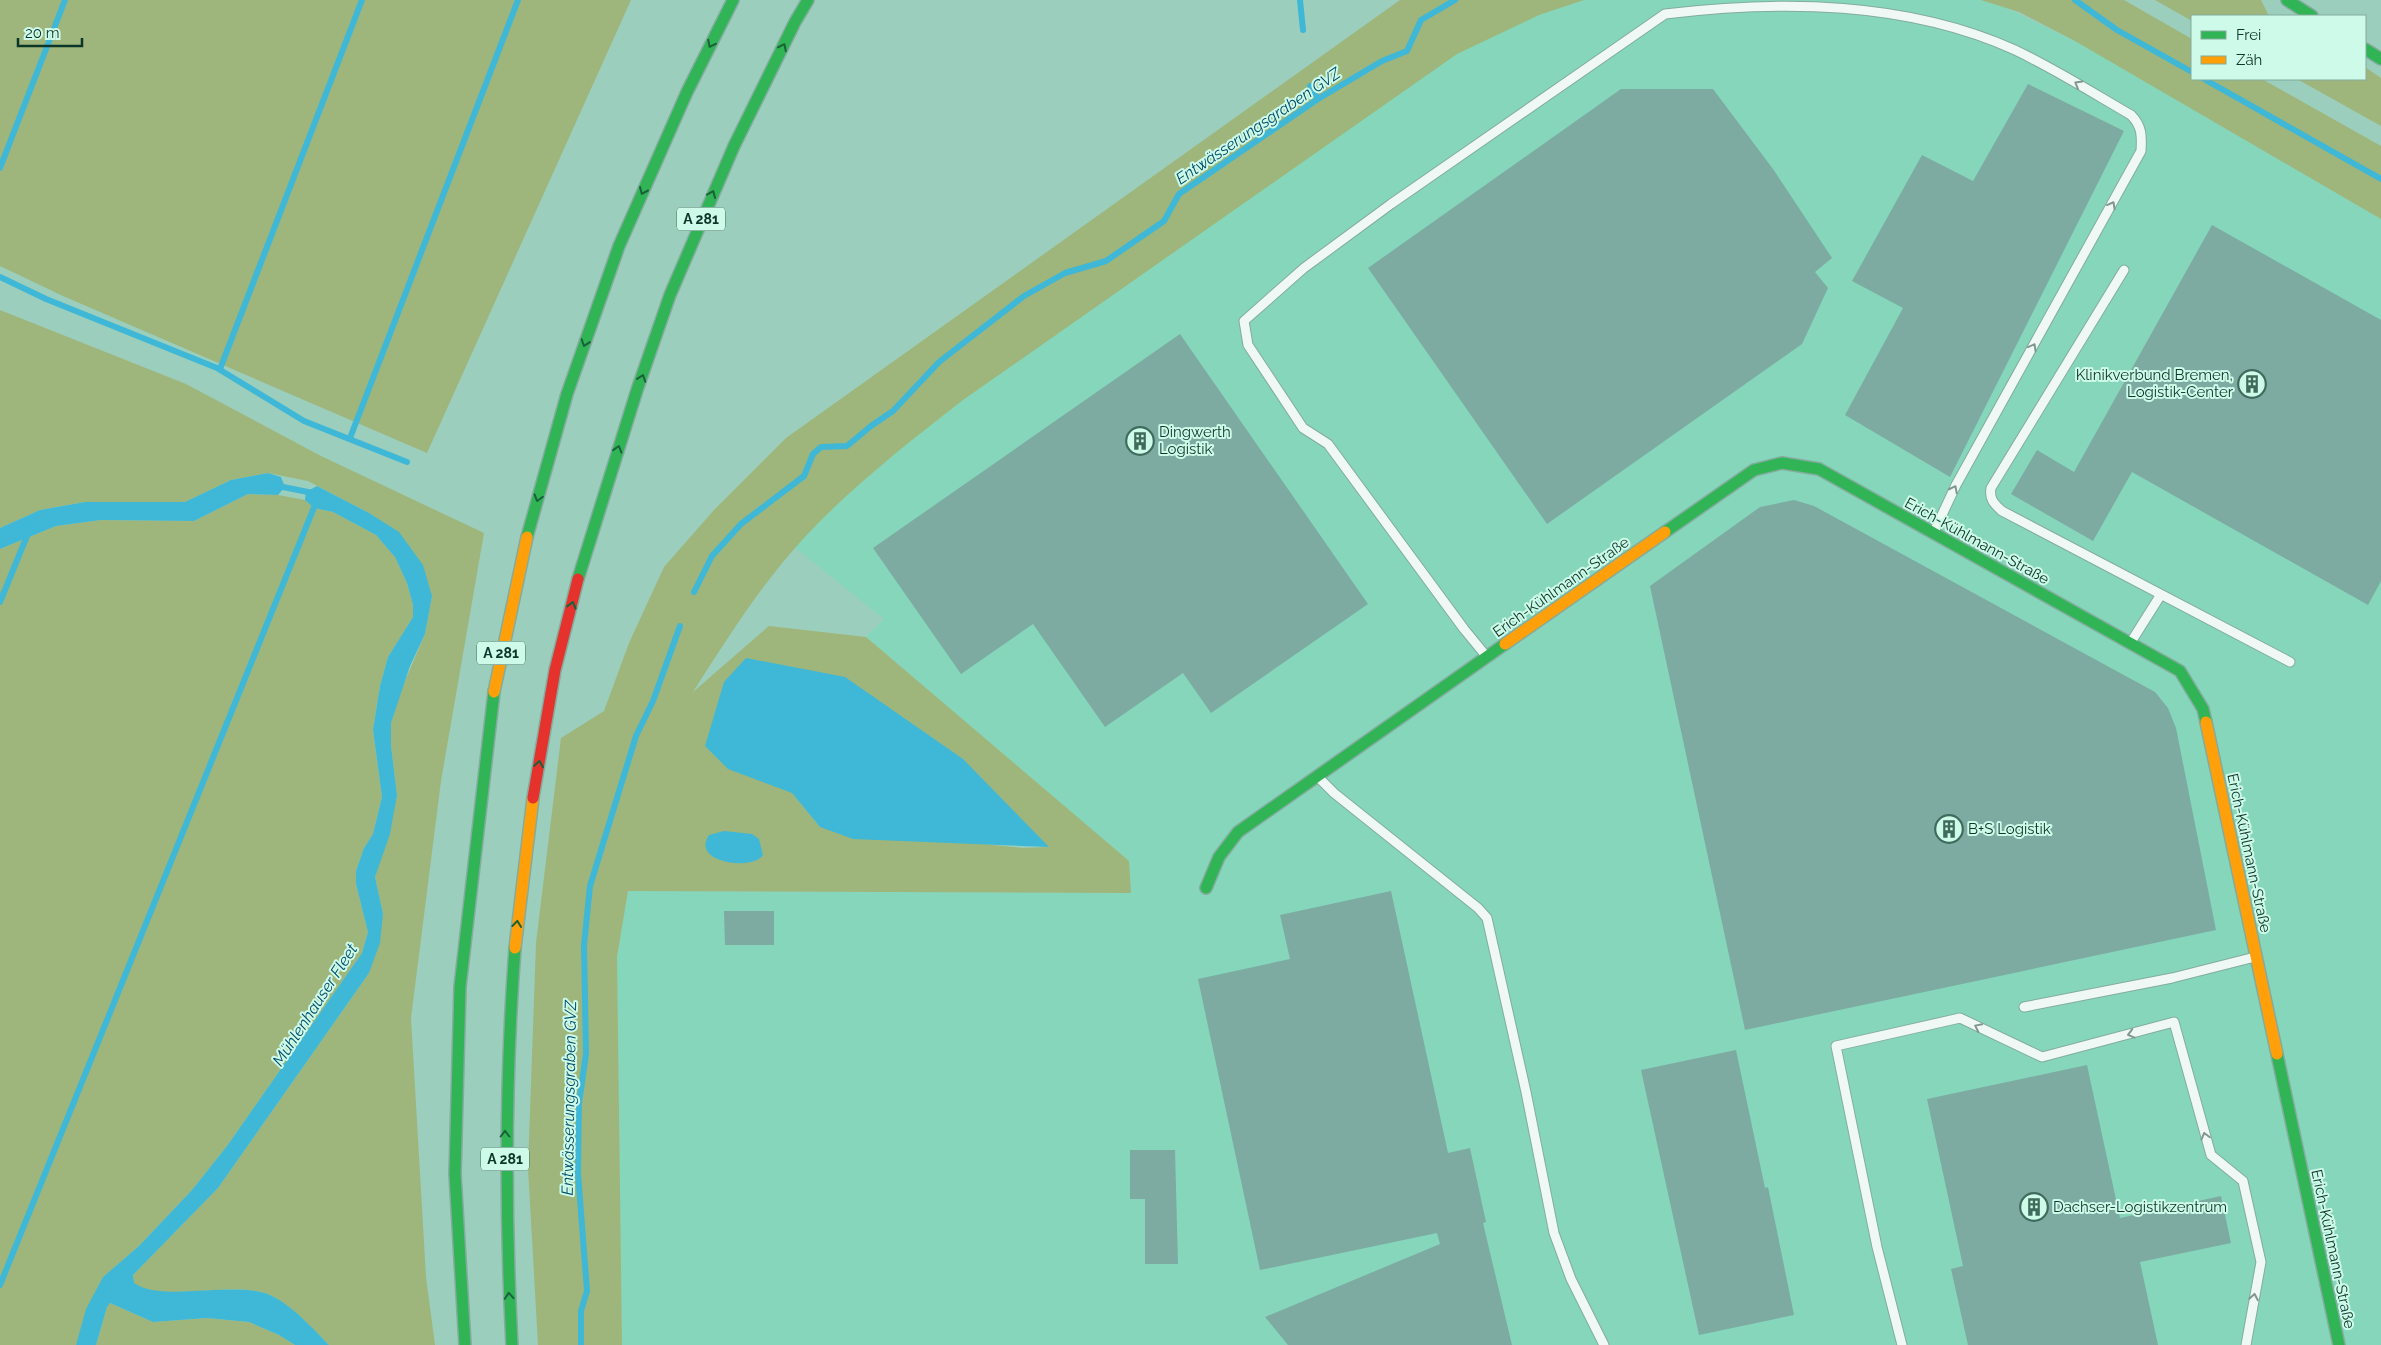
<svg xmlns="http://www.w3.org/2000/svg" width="2381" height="1345" font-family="Raleway,sans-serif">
<rect width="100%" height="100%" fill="#9bcebd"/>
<!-- built -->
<path fill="#85d6bb" d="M1552 0H1989L2075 41 2381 219V1345H622L617 957 628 891 1131 893 1129 861 866 637 884 619 787 541 902 437 1450 46Z"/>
<!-- green -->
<g fill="#9eb67b" fill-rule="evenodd">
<path d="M0 0H631L427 453 63 296 0 266Z"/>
<path d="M1400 0H1584L1539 15 1457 54 963 400C908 443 851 487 803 539 760 586 727 639 693 692L769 626 866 637 1129 861 1131 893 628 891 617 957 622 1345H538L528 1168 536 943 561 738 604 711 629 643 664 567 714 510 786 438ZM792 793 1049 847 1023 848 820 827Z"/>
<path d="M1981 0H2124L2192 39V79H2262L2381 146V219L2075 41 2019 12Z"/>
<path d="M2155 0H2261L2269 16H2192V21Z"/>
<path d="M2365 67 2381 78V126L2297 79H2365Z"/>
<path d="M0 310 186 384 321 456 484 533 441 781 411 1018 426 1277 435 1345H329C313 1329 295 1309 274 1297 240 1278 164 1304 134 1284L133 1275 218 1188 369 973 383 914 375 877 397 795 391 746V723L399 695 425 634 432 596 369 513 308 481 268 473 231 480 185 502H85L40 510 0 528Z"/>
<path d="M248 494 278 495 305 500 314 508 333 512 376 535 395 557 407 583 413 605V617L388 657 380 686 373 730 382 797 373 834 364 848 356 871V884L368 932 362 953 227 1146 192 1190 139 1246 103 1277 76 1345H0V549L56 526 101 520 194 521Z"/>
<path d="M110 1303 153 1322 207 1318 249 1322 279 1335 295 1345H96L107 1307Z"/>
</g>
<!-- water -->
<g fill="#3fb7d7">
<path d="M268 473 281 477 285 487 278 495 248 494 194 521 101 520 56 526 0 549V528L40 510 85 502H185L231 480Z"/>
<path d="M317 486 369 513 399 532 423 565 432 596 425 634 410 666 391 723V746L397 795 390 834 375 877 383 914 380 943 369 973 218 1188 133 1275 134 1283C163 1304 240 1278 274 1297 295 1308 313 1329 329 1345H295L279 1335 249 1322 207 1318 153 1322 110 1303 107 1307 96 1345H76L86 1309 103 1277 139 1246 192 1190 227 1146 362 953 368 932 356 884V871L364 848 373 834 382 797 373 730 380 686 388 657 413 617V605L407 583 395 557 376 535 333 512 314 508 305 500 306 492Z"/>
<path d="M746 658 845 677 963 759 1049 847 853 839 820 827 792 793 728 769 705 746 724 682Z"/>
<path d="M724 831 752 834 759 839 763 855C753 871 690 863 709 835Z"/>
</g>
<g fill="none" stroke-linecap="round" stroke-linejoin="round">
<!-- stream -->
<g stroke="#3fb7d7" stroke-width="6">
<path d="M1300 0 1303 30"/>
<path d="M2075 0 2117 30 2192 72"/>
<path d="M2204 79 2381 179"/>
<path d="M1310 86 1318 99"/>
<path d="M0 168 65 0"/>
<path d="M0 277 46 299 217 368 304 421 407 462"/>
<path d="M220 369 362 0"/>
<path d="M350 438 518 0"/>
<path d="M278 486 313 493"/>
<path d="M694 592 712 556 741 524 804 476 813 454 821 447 847 446 871 426 893 411 939 362 1024 296 1065 273 1106 261 1164 221 1179 194 1318 99 1382 61 1407 51 1421 20 1455 0"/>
<path d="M0 602 29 531"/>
<path d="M0 1285 317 500"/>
<path d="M581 1345V1311L587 1291 578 1173 579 1103 586 1054 584 945 590 886 636 736 653 701 680 626"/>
</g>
</g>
<!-- building -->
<g fill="#7daba2">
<path d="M2028 84 2124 131 1950 477 1845 415 1903 308 1852 281 1922 155 1973 181Z"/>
<path d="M1621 89H1713L1773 169 1832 258 1815 272 1828 288 1802 344 1547 524 1368 268Z"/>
<path d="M2212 225 2381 320V581L2368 605 2132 472 2093 541 2011 494 2037 450 2074 472Z"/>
<path d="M1180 334 1368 604 1211 713 1183 673 1105 727 1033 624 961 674 873 548Z"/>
<path d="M1794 500 1814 506 2155 692 2168 708 2176 728 2216 930 1745 1030 1650 586 1760 507Z"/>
<path d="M1391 891 1448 1153 1470 1148 1486 1222 1483 1223 1512 1345H1288L1265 1317 1440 1244 1437 1233 1260 1270 1198 979 1290 959 1280 915Z"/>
<path d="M724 911H774V945H725Z"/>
<path d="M1736 1050 1765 1188 1768 1187 1794 1315 1699 1335 1641 1070Z"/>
<path d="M2087 1065 2120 1218 2221 1196 2231 1243 2140 1262 2158 1345H1968L1951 1269 1963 1266 1927 1099Z"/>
<path d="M1130 1150H1175L1178 1264H1145V1199H1130Z"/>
</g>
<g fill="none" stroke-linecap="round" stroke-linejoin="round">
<defs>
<g id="lane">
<path d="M2124 270 1991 488C1989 499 1994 504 2002 511L2290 662"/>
<path d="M2131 642 2160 596"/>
<path d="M1487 657 1464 629 1328 444 1303 428 1248 345 1244 321 1304 268 1391 204 1665 14C1781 0 1907 1 2015 50 2055 69 2093 93 2131 115 2142 126 2142 136 2141 151L1956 485 1934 532"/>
<path d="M1317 776 1334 793 1478 908 1487 918 1526 1092 1554 1233 1571 1279 1604 1345"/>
<path d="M2024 1007 2172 978 2255 957"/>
<path d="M1902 1345 1877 1247 1836 1046 1960 1018 2042 1057 2174 1022 2211 1155 2243 1181 2261 1262 2246 1345"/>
</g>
<g id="fast">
<path d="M2287 0 2312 16"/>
<path d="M2365 49 2381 59"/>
<path d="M1665 532 1754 470 1782 463 1819 469 2180 671 2203 709 2206 722"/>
<path d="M527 537 567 394 619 246 687 92 733 0"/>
<path d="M578 579 637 390 670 295 734 146 795 22 808 0"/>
<path d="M1206 888 1219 857 1238 832 1505 644"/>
<path d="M2277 1054 2339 1345"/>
<path d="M465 1345 455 1174 460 987 494 692"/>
<path d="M512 1345C505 1212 505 1081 515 948"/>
</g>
<g id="slow">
<path d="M1505 644 1665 532"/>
<path d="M494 692 527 537"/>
<path d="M2206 722 2277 1054"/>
<path d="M515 948 533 798"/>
</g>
<path id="jam" d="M533 798 555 670 578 579"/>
</defs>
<!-- lane casing -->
<use href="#lane" stroke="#83ac9f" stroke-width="11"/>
<!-- fast casing -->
<use href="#fast" stroke="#83ac9f" stroke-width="14"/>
<!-- slow casing -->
<use href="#slow" stroke="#83ac9f" stroke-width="14"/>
<!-- jam casing -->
<use href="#jam" stroke="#83ac9f" stroke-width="14"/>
<!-- lane -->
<use href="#lane" stroke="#f0f8f5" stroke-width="9"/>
<!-- fast -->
<use href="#fast" stroke="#30b455" stroke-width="11"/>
<!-- slow -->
<use href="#slow" stroke="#ff9f0a" stroke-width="11"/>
<!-- jam -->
<use href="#jam" stroke="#e5322d" stroke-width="11"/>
</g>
<!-- one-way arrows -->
<defs><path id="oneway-chevron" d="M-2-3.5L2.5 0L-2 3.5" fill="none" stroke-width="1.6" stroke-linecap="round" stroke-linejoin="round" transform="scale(1.25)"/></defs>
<g stroke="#196239">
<use href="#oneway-chevron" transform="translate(711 44) rotate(117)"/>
<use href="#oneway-chevron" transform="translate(783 47) rotate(-64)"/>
<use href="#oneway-chevron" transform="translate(643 191) rotate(114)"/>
<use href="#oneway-chevron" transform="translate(712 194) rotate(-67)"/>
<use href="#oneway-chevron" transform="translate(585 343) rotate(109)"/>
<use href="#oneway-chevron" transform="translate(642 378) rotate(-71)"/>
<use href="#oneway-chevron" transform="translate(618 449) rotate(-73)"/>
<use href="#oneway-chevron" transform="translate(538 498) rotate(106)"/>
<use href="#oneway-chevron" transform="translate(572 605) rotate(-76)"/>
<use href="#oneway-chevron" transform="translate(539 764) rotate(-81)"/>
<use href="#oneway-chevron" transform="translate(517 924) rotate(-84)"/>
<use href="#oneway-chevron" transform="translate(505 1134) rotate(-90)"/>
<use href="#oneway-chevron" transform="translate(509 1296) rotate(-94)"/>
</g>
<g stroke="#7e9790">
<use href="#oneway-chevron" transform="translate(2078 84) rotate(-150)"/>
<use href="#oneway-chevron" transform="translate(2112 205) rotate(-61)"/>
<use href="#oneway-chevron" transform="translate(2033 347) rotate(-61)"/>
<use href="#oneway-chevron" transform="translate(1954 489) rotate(-63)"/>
<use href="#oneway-chevron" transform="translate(1978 1027) rotate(-154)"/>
<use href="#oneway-chevron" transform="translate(2131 1034) rotate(165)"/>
<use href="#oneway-chevron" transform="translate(2205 1136) rotate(-105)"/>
<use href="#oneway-chevron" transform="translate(2254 1297) rotate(-80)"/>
</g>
<!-- icons -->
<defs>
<symbol id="building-ring" viewBox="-11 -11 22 22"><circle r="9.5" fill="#cefae9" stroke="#3f6b5d" stroke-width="1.5"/><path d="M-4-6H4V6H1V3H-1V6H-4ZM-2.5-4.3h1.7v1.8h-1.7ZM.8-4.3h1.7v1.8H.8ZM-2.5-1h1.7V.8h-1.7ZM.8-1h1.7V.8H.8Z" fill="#3f6b5d"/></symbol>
</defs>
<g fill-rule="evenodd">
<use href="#building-ring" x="2236" y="368" width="32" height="32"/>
<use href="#building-ring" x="1124" y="425" width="32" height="32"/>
<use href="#building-ring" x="1933" y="813" width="32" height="32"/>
<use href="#building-ring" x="2018" y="1191" width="32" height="32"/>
</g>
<g text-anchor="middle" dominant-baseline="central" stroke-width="4" stroke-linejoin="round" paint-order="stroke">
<!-- shield labels -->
<g fill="#cefae9" stroke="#477163" stroke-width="1">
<rect x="677" y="207.5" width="48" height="23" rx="4"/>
<rect x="477" y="641.5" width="48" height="23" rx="4"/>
<rect x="481" y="1147.5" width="48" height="23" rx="4"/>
</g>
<g font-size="14" font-weight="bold" fill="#0d362a">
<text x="701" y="219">A 281</text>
<text x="501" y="653">A 281</text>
<text x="505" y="1159">A 281</text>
</g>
<!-- poi labels -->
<g font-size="15" fill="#0d362a" stroke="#cefae9" text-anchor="start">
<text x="2233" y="375" text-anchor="end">Klinikverbund Bremen,<tspan x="2233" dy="17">Logistik-Center</tspan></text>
<text x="1159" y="432">Dingwerth<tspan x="1159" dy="17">Logistik</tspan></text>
<text x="1968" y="829">B+S Logistik</text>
<text x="2053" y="1207">Dachser-Logistikzentrum</text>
</g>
<!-- street labels -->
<g font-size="15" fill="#0d362a" stroke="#cefae9">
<text transform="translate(1977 541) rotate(29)">Erich-Kühlmann-Straße</text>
<text transform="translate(1561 587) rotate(-35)">Erich-Kühlmann-Straße</text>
<text transform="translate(2249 853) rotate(78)">Erich-Kühlmann-Straße</text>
<text transform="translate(2333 1249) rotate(78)">Erich-Kühlmann-Straße</text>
</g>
<!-- water labels -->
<g font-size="16" font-style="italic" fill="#004d69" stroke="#cefae9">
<text transform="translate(1258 126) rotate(-34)">Entwässerungsgraben GVZ</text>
<text transform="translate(315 1005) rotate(-57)">Mühlenhauser Fleet</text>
<text transform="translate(569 1098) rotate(-89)">Entwässerungsgraben GVZ</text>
</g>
</g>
<!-- legend -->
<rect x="2191" y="15" width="175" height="65" fill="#cefae9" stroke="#81ac9d"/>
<rect x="2201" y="31" width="25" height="8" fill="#30b455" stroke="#81ac9d"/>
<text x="2236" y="40" font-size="15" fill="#0d362a">Frei</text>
<rect x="2201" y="56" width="25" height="8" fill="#ff9f0a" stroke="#81ac9d"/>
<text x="2236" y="65" font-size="15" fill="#0d362a">Zäh</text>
<!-- scale -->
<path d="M18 38v8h64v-8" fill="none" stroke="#0d362a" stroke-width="2.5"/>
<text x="25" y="38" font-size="15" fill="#0d362a" stroke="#cefae9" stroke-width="4" paint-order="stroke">20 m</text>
</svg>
